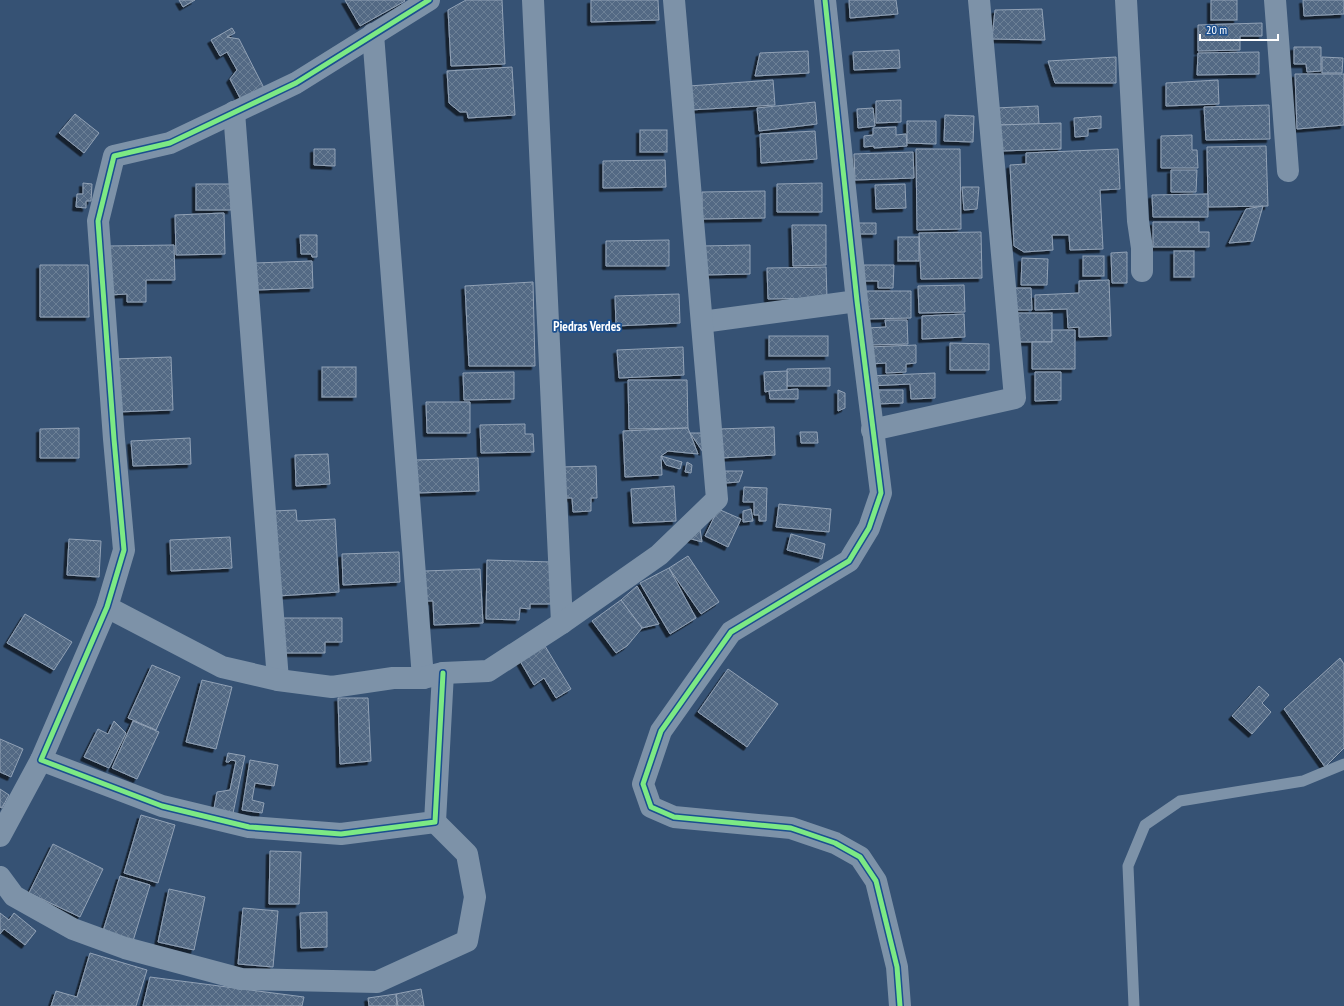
<svg xmlns="http://www.w3.org/2000/svg" width="1344" height="1006" font-family="'PT Sans Narrow',sans-serif">
<defs>
<pattern id="building-cross-hatch" width="8" height="8" patternUnits="userSpaceOnUse"><rect width="8" height="8" fill="#526984"/><path d="M0 0l8 8M0 8l8-8" fill="none" stroke="#6c8096"/></pattern>
<filter id="shadow"><feDropShadow dx="-3.5" dy="3.5" stdDeviation="0" flood-color="#0009"/></filter>
</defs>
<rect width="100%" height="100%" fill="#365274"/>
<!-- building -->
<g fill="url(#building-cross-hatch)" stroke="#92a2b6" filter="url(#shadow)">
<path d="M179 0H195L183 7Z"/>
<path d="M345 0H404L405 1 360 26Z"/>
<path d="M466 0H502L505 64 451 66 448 10Z"/>
<path d="M591 0H658L659 20 591 22Z"/>
<path d="M849 0H896L898 14 850 18Z"/>
<rect x="1211" y="0" width="26" height="20"/>
<path d="M1303 0H1344V14L1304 16Z"/>
<path d="M1042 9 1045 40 992 39 995 10Z"/>
<path d="M1262 23V36H1240V50L1198 51V25Z"/>
<path d="M232 28 235 33 227 37 239 39 264 88 241 100 230 79 237 70 227 52 220 56 211 40Z"/>
<path d="M1294 47H1321V71L1307 72 1306 64H1294Z"/>
<path d="M899 50 900 68 854 70 853 52Z"/>
<path d="M808 51 809 73 755 76 760 53Z"/>
<path d="M1259 52V74L1197 75 1198 53Z"/>
<path d="M1116 57V83H1055L1048 61Z"/>
<path d="M1322 57 1343 58 1342 73H1322Z"/>
<path d="M512 67 515 115 468 118 467 112H460L449 103 447 71Z"/>
<path d="M1295 74H1344V125L1297 129Z"/>
<path d="M773 80 775 105 690 110 689 86Z"/>
<path d="M1218 80 1219 104 1166 106V83Z"/>
<path d="M901 100V122L876 123V101Z"/>
<path d="M815 102 817 124 759 131 757 108Z"/>
<path d="M1269 105 1270 139 1206 140 1204 107Z"/>
<path d="M1038 106 1039 124 996 125V108Z"/>
<path d="M873 108 875 126 858 128 857 109Z"/>
<path d="M75 114 99 133 84 153 59 133Z"/>
<path d="M945 115 974 116 973 142 944 141Z"/>
<path d="M1101 116V128L1088 129V136L1075 137 1074 118Z"/>
<path d="M907 121H936V144L907 143Z"/>
<path d="M1061 123V149L1001 151 1000 125Z"/>
<path d="M896 127V135L906 134 907 146 874 148V146L864 147V136L873 135V128Z"/>
<rect x="640" y="130" width="27" height="22"/>
<path d="M815 131 817 159 761 163 760 134Z"/>
<path d="M1192 135V150H1197L1198 168H1161V136Z"/>
<path d="M1266 146 1268 206 1208 207 1207 147Z"/>
<path d="M314 149H335V166L314 165Z"/>
<path d="M916 149H960L961 229 917 230Z"/>
<path d="M1118 149 1120 189 1100 190 1103 249 1070 250 1069 235H1052L1053 250 1024 252 1014 246 1010 165 1026 164V153Z"/>
<path d="M913 152 914 178 855 180 854 154Z"/>
<path d="M665 160 666 187 603 188V161Z"/>
<path d="M1171 170H1197L1196 192H1171Z"/>
<path d="M83 183 92 184 91 201H86V208L76 207 77 194H83Z"/>
<path d="M822 183V212H777V184Z"/>
<rect x="196" y="184" width="35" height="26"/>
<path d="M905 184 906 208 876 209 875 185Z"/>
<path d="M962 187H979L977 209 964 210Z"/>
<path d="M765 191V218L702 219V192Z"/>
<path d="M1208 194V217H1153L1152 195Z"/>
<path d="M1263 206 1253 241 1229 243 1246 209Z"/>
<path d="M224 213 225 254 176 255 175 215Z"/>
<path d="M1153 222H1199V232H1209V247H1153Z"/>
<path d="M858 223H876V234H857Z"/>
<path d="M792 225H826V265L793 266Z"/>
<path d="M981 232 982 278 921 279 919 233Z"/>
<path d="M300 235H317V257H312L311 254H301Z"/>
<rect x="898" y="237" width="21" height="24"/>
<path d="M669 240V266H606V241Z"/>
<path d="M174 245 175 280H146V302H127V294L109 295 108 246Z"/>
<path d="M750 245V274L702 275V246Z"/>
<rect x="1174" y="251" width="20" height="26"/>
<path d="M1127 252V283H1112L1111 253Z"/>
<rect x="1083" y="256" width="21" height="20"/>
<path d="M1022 258 1048 259 1047 285H1021Z"/>
<path d="M312 261 313 288 256 290 255 263Z"/>
<path d="M40 265H88L89 317H40Z"/>
<path d="M864 265H894L893 288H878V281H863Z"/>
<path d="M826 267 827 298 768 299 767 268Z"/>
<path d="M1109 280 1111 336 1079 337V327L1068 328 1067 309 1035 310V295L1079 293V281Z"/>
<path d="M533 282 535 366H469L465 286Z"/>
<path d="M964 285 965 312 919 313 918 286Z"/>
<path d="M1011 288H1031L1032 310H1012Z"/>
<path d="M864 291H911V318L864 319Z"/>
<path d="M679 294 680 323 616 326 615 296Z"/>
<rect x="1014" y="313" width="38" height="29"/>
<path d="M964 314 965 337 922 339V316Z"/>
<path d="M885 320H907L908 344 868 345 867 328 886 327Z"/>
<path d="M1052 330H1075V369H1032V342H1052Z"/>
<rect x="769" y="336" width="59" height="20"/>
<path d="M950 343 989 344V370H950Z"/>
<path d="M916 345V363L906 364V372L886 373V363L870 364 869 347Z"/>
<path d="M683 347 684 375 619 378 617 350Z"/>
<path d="M171 357 173 410 116 412 114 359Z"/>
<rect x="322" y="367" width="34" height="30"/>
<path d="M830 368V386H787V369Z"/>
<path d="M787 371V392L769 391 765 392 764 372Z"/>
<path d="M514 372V399L464 400 463 373Z"/>
<path d="M1035 372H1061V400L1035 401Z"/>
<path d="M935 373V398L911 399 910 384 869 386V376Z"/>
<path d="M628 380H687L688 428 629 429Z"/>
<path d="M798 389V399H770L769 391Z"/>
<path d="M838 390 845 393V408L838 411Z"/>
<path d="M876 390H903V403L876 404Z"/>
<path d="M426 402H470V433H427Z"/>
<path d="M525 424V434H533L534 452 481 453 480 425Z"/>
<path d="M774 427 775 455 720 458 719 429Z"/>
<path d="M79 428V458H40V429Z"/>
<path d="M688 428 698 454 668 451 661 456 662 475 625 477 623 431Z"/>
<path d="M800 432H817L818 443H801Z"/>
<path d="M690 433H703V452Z"/>
<path d="M190 438 191 464 133 466 131 441Z"/>
<path d="M328 454 330 484 296 486 295 455Z"/>
<path d="M661 456 682 462 680 469 666 465Z"/>
<path d="M478 458 479 491 416 493 415 460Z"/>
<path d="M687 462 692 465 691 473 685 472Z"/>
<path d="M596 466 597 498H591V511L573 512 572 498H562L561 467Z"/>
<path d="M725 471H743L739 482 725 483Z"/>
<path d="M674 486 676 521 633 523 631 489Z"/>
<path d="M744 487 767 488 766 521H759V515H754V502H743Z"/>
<path d="M779 504 831 509 829 532 776 527Z"/>
<path d="M718 509 741 519 728 547 705 536Z"/>
<path d="M751 509 753 521 743 522V511Z"/>
<path d="M296 510 297 521 335 519 339 592 278 596 273 511Z"/>
<path d="M700 529 702 542 688 538Z"/>
<path d="M791 534 825 544 822 559 787 550Z"/>
<path d="M230 537 232 568 171 571 170 540Z"/>
<path d="M69 539 101 541 99 577 67 575Z"/>
<path d="M399 552 400 582 343 585 342 554Z"/>
<path d="M688 556 719 602 701 614 669 568Z"/>
<path d="M487 560 551 562V604H530V609L520 608 519 620 486 619Z"/>
<path d="M669 568 696 618 670 634 640 583Z"/>
<path d="M480 569 483 623 434 625 433 601H425L424 571Z"/>
<path d="M637 586 659 624 642 628 621 600Z"/>
<path d="M621 600 642 628 627 646 616 653 592 621Z"/>
<path d="M25 614 72 642 54 670 7 643Z"/>
<path d="M278 618H342V642H325V653H278Z"/>
<path d="M545 646 571 689 556 698 544 678 534 685 520 661Z"/>
<path d="M1340 658 1344 664V748L1325 767 1284 709Z"/>
<path d="M152 665 180 677 156 730 128 718Z"/>
<path d="M728 669 778 704 747 747 698 712Z"/>
<path d="M202 680 232 687 216 749 186 742Z"/>
<path d="M1259 686 1269 695 1262 703 1271 712 1252 734 1232 716Z"/>
<path d="M338 698H368L371 761 340 764Z"/>
<path d="M114 721 126 733 109 768 84 757 98 729 108 734Z"/>
<path d="M133 721 159 732 137 779 112 768Z"/>
<path d="M0 739 23 749 11 777 0 772Z"/>
<path d="M228 753 245 756 232 818 213 814 217 792 230 790 236 761 231 760 229 762H226Z"/>
<path d="M250 760 278 765 274 786 255 783 252 800 264 803 262 813 242 810Z"/>
<path d="M0 789 9 795 2 808 0 807Z"/>
<path d="M141 815 175 825 158 883 124 873Z"/>
<path d="M53 844 103 869 80 917 29 893Z"/>
<path d="M270 851 301 852 299 904H269Z"/>
<path d="M120 876 150 885 133 941 103 931Z"/>
<path d="M169 889 205 897 194 950 158 942Z"/>
<path d="M243 908 278 911 273 967 238 964Z"/>
<path d="M327 912V947L301 948 300 913Z"/>
<path d="M0 913 9 920 14 913 36 931 25 945 4 929 0 934Z"/>
<path d="M90 953 147 970 136 1006H51L56 991 77 997Z"/>
<path d="M150 977 304 997 302 1006H143Z"/>
<path d="M421 989 424 1006H398L396 994Z"/>
<path d="M396 994 397 1006H369L368 998Z"/>
</g>
<g fill="none" stroke-linecap="round" stroke-linejoin="round">
<!-- lane -->
<path stroke="#7d92a8" stroke-width="11" d="M1134 1006 1128 866 1145 825 1180 801 1303 781 1344 764"/>
<!-- street -->
<g stroke="#7d92a8" stroke-width="22">
<path d="M429 0 296 83 170 143 114 156 98 221 114 439 124 550 107 607 41 760 162 806 249 827 341 834 435 822 443 673"/>
<path d="M533 0 562 623"/>
<path d="M825 0 857 301 881 493 869 528 849 561 731 632 661 731 643 784 651 807 674 817 791 828 835 843 860 857 876 881 897 967 900 1006"/>
<path d="M1126 0 1138 221 1142 248V271"/>
<path d="M1275 0 1288 171"/>
<path d="M373 34 423 678"/>
<path d="M234 112 278 680"/>
<path d="M702 322 857 301"/>
<path d="M872 430 1015 398 979 0"/>
<path d="M107 607 222 667 278 680 332 687 393 678H423L443 673 488 671 562 623 659 555 717 499 674 0"/>
<path d="M0 836 41 760"/>
<path d="M0 877 14 896 73 929 125 948 241 979 377 982 467 941 475 897 467 854 435 822"/>
</g>
<defs>
<g id="cycleway">
<path d="M429 0 296 83 170 143 114 156 98 221 114 439 124 550 107 607 41 760 162 806 249 827 341 834 435 822 443 673"/>
<path d="M825 0 857 301 881 493 869 528 849 561 731 632 661 731 643 784 651 807 674 817 791 828 835 843 860 857 876 881 897 967 900 1006"/>
</g>
</defs>
<!-- cycleway casing -->
<use href="#cycleway" stroke="#1b4f8f" stroke-width="8"/>
<!-- cycleway -->
<use href="#cycleway" stroke="#7ce984" stroke-width="5"/>
</g>
<g text-anchor="middle" dominant-baseline="central" stroke-width="3.5" stroke-linejoin="round" paint-order="stroke">
<!-- neighbourhood labels -->
<g font-size="13" font-weight="bold" fill="#fff" stroke="#1b4f8f">
<text x="587" y="326">Piedras Verdes</text>
</g>
</g>
<!-- scale -->
<path d="M1200 34v6h78v-6" fill="none" stroke="#ffffff" stroke-width="2"/>
<text x="1206" y="34" font-size="12" fill="#ffffff" stroke="#1b4f8f" stroke-width="3" paint-order="stroke">20 m</text>
</svg>
